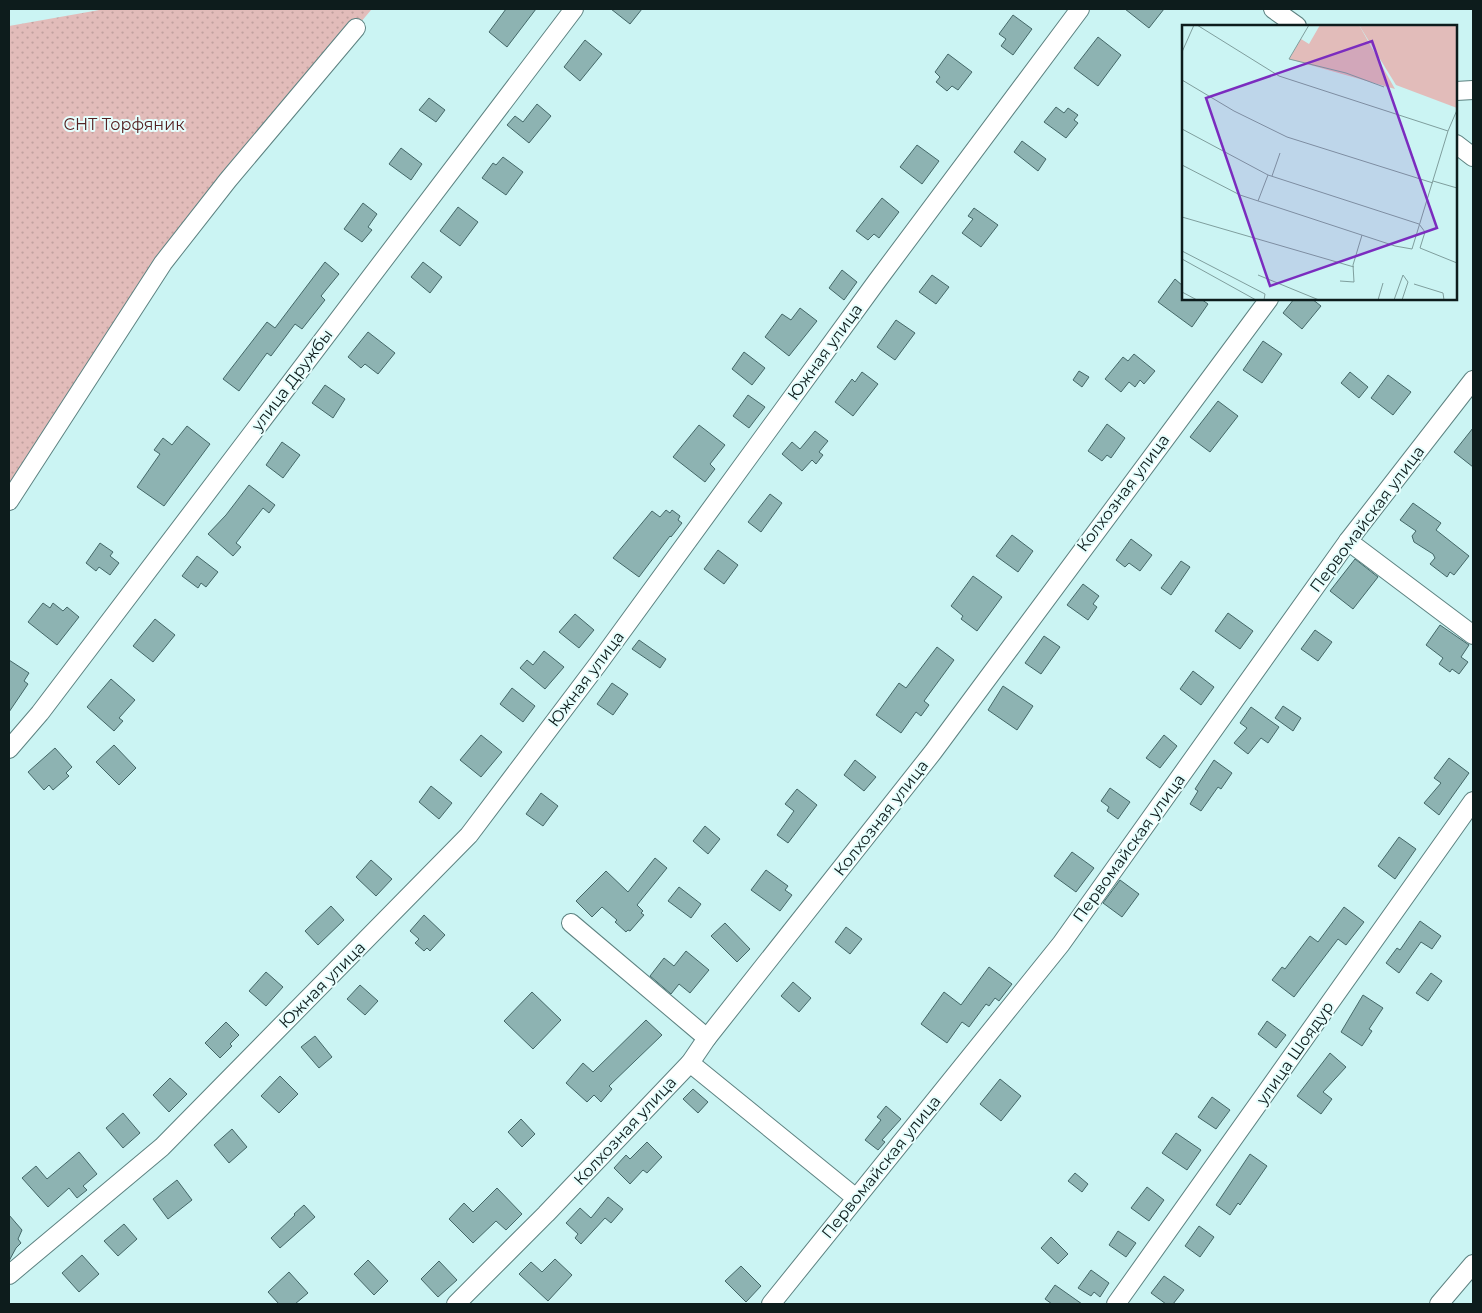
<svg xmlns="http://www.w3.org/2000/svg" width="1482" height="1313" font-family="Montserrat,sans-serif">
<defs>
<pattern id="park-dots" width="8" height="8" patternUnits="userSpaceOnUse" patternTransform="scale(1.25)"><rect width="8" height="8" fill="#e2bcba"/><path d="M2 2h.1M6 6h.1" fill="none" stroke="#c1a19f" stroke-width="1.8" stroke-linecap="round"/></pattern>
</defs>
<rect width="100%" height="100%" fill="#cbf4f3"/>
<!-- park -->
<path fill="url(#park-dots)" d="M105 9 371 10 228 180 9 501V26Z"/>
<!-- building -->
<g fill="#8db3b2" stroke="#446868">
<path d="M506 9H536L507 47 489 32Z"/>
<path d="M611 9H642L630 24Z"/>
<path d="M1125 9H1164L1149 28Z"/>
<path d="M1013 15 1032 29 1013 55 1001 46 1006 39 999 34Z"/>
<path d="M1098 37 1121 55 1098 86 1074 68Z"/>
<path d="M585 40 602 54 580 81 564 67Z"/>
<path d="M948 54 972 72 958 90 952 86 947 91 936 82 940 77 935 72Z"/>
<path d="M429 98 445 110 436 122 419 110Z"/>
<path d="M537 104 551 116 529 143 507 125 515 116 523 122Z"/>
<path d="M1056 107 1064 113 1068 108 1078 115 1074 120 1078 123 1066 138 1044 122Z"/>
<path d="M1022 141 1046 159 1038 171 1014 152Z"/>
<path d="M917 145 939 161 922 184 900 167Z"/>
<path d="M401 148 422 164 411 180 389 164Z"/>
<path d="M503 157 523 172 506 195 482 178 493 163 496 165Z"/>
<path d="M882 198 899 212 879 238 874 234 868 240 856 231Z"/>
<path d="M363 203 377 214 368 227 372 230 362 242 344 229Z"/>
<path d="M458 207 478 222 460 246 440 231Z"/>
<path d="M974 208 998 225 981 247 962 233 973 219 968 216Z"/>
<path d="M325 262 339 274 321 296 325 300 302 329 295 324 271 356 267 353 239 391 223 379 267 322 275 328Z"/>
<path d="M423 262 442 277 430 293 411 277Z"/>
<path d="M842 270 857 282 844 300 829 288Z"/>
<path d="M932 275 949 287 936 304 919 292Z"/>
<path d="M1175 279 1183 286V299H1201L1208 304 1192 327 1158 302Z"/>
<path d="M1294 299H1312L1321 306 1302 329 1283 313Z"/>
<path d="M800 308 817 321 789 356 765 337 782 314 791 320Z"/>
<path d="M896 320 915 333 895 360 877 347Z"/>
<path d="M368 332 395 353 378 374 365 364 361 368 348 357Z"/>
<path d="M1263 341 1282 354 1262 383 1243 370Z"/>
<path d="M744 352 765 368 752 385 732 369Z"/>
<path d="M1134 354 1155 371 1144 384 1140 380 1135 387 1129 382 1121 392 1105 379 1123 357 1128 361Z"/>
<path d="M1079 371 1089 377 1082 387 1073 380Z"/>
<path d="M862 372 878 384 853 416 835 402 852 379 855 382Z"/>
<path d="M1350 372 1368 387 1359 398 1341 383Z"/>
<path d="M1388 375 1411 392 1393 415 1371 398Z"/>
<path d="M325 385 345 399 333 418 312 403Z"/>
<path d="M748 395 765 407 749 428 733 416Z"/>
<path d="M1218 401 1238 416 1210 452 1190 437Z"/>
<path d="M1107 424 1125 438 1111 458 1107 455 1102 461 1088 451Z"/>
<path d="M699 425 725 445 710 464 715 469 705 482 673 457Z"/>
<path d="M187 426 210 444 164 506 137 487 160 454 154 450 163 438 172 445Z"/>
<path d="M1473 428V467L1454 452Z"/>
<path d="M815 431 828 441 819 452 823 455 816 464 812 460 802 471 782 454 792 442 800 449Z"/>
<path d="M282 442 300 455 283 478 266 465Z"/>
<path d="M249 485 275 505 269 513 263 508 236 543 241 547 233 556 208 534 226 515Z"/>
<path d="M770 494 782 503 761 532 748 522Z"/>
<path d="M1413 503 1441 523 1436 530 1469 556 1454 575 1450 572 1447 577 1430 564 1435 558 1433 554 1414 542 1412 536 1416 531 1400 520Z"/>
<path d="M666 510 670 513 672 510 680 516 678 520 682 523 671 537 670 536 639 577 613 558 652 511 660 517Z"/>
<path d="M1012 535 1033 551 1018 572 996 556Z"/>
<path d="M1131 539 1152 555 1140 571 1129 563 1125 567 1116 560Z"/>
<path d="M100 543 113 552 110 556 119 563 110 575 99 567 96 571 86 563Z"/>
<path d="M718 550 738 565 724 584 704 569Z"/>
<path d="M197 556 218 572 206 587 201 583 198 588 182 576Z"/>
<path d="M1355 559 1378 577 1353 609 1330 591Z"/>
<path d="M1181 561 1190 567 1171 595 1161 588Z"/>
<path d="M973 576 1002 597 977 631 961 619 963 616 951 606Z"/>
<path d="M1083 584 1099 596 1093 604 1097 607 1088 620 1067 605Z"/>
<path d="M43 603 50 608 53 603 63 611 67 607 79 617 57 645 28 622Z"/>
<path d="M1228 613 1253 631 1240 649 1215 631Z"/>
<path d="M575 614 594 630 579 648 559 632Z"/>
<path d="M155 619 175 635 153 662 133 646Z"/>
<path d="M1440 625 1469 645 1461 657 1468 662 1459 674 1452 669 1450 672 1439 664 1443 658 1426 645Z"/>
<path d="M1315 630 1332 642 1318 661 1301 649Z"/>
<path d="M1044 636 1060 647 1041 674 1025 663Z"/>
<path d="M639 640 666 659 660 668 632 649Z"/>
<path d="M937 647 954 660 924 701 929 705 921 716 916 712 901 733 876 715 899 683 906 688Z"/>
<path d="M544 651 564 667 545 689 520 668 527 660 533 665Z"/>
<path d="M9 660 29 673 24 681 28 684 9 712Z"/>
<path d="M1193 671 1214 687 1201 705 1180 689Z"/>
<path d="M111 679 135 700 119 718 123 721 114 731 87 707Z"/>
<path d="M612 683 628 694 613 715 597 704Z"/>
<path d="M1003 686 1033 706 1017 730 988 710Z"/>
<path d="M512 688 535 706 523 722 500 704Z"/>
<path d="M1283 706 1301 718 1293 731 1275 718Z"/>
<path d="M1251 707 1279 727 1268 743 1261 738 1248 754 1234 743 1247 728 1240 723Z"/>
<path d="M481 735 502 752 481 777 460 760Z"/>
<path d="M1164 735 1177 746 1160 768 1146 758Z"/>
<path d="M114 745 136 768 119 785 96 762Z"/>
<path d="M55 748 72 767 66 773 69 776 53 790 49 785 44 790 28 772Z"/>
<path d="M1449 758 1469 773 1439 815 1424 803 1441 783 1434 778Z"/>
<path d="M855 760 876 777 864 791 844 775Z"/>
<path d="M1214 760 1232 773 1221 789 1218 787 1201 811 1190 804 1198 791 1195 789Z"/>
<path d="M431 786 452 803 439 819 419 802Z"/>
<path d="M1110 788 1130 802 1118 819 1107 811 1109 807 1101 801Z"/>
<path d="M797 789 817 805 788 843 777 835 794 811 785 804Z"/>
<path d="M541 793 558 806 543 826 526 814Z"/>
<path d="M705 826 720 839 708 854 693 841Z"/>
<path d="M1399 837 1416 849 1395 879 1378 866Z"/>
<path d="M1072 852 1094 868 1076 892 1054 876Z"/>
<path d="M655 858 667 868 637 905 643 911 641 913 644 915 630 931 628 930 626 932 615 922 617 920 602 907 592 917 576 901 606 871 628 892Z"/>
<path d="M371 860 392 879 376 896 356 877Z"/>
<path d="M766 870 788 886 785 890 792 895 780 911 751 890Z"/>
<path d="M1120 880 1139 894 1122 917 1103 903Z"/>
<path d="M679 887 701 904 691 918 668 901Z"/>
<path d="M331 906 344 920 318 945 305 931Z"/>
<path d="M1344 907 1364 922 1346 945 1338 939 1294 997 1272 980 1282 967 1285 969 1310 936 1318 942Z"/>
<path d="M424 915 445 935 430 951 427 948 424 951 415 943 419 939 410 931Z"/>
<path d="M1420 921 1441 936 1432 949 1421 942 1399 973 1386 963 1397 948 1400 950Z"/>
<path d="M725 923 750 949 737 962 711 936Z"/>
<path d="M846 927 862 939 850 954 835 942Z"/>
<path d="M686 951 709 970 690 993 679 984 671 994 650 976 664 958 674 966Z"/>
<path d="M989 967 1012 984 999 1001 995 998 989 1006 986 1004 969 1027 962 1022 947 1043 921 1024 944 992 961 1005Z"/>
<path d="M266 972 283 987 266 1006 249 991Z"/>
<path d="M1431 973 1442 981 1428 1001 1416 993Z"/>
<path d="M793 982 811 998 799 1012 781 996Z"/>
<path d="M360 985 378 1001 365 1015 347 999Z"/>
<path d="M532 992 561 1020 533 1049 504 1021Z"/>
<path d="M1363 995 1383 1008 1369 1029 1372 1031 1362 1046 1341 1032Z"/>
<path d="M646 1020 662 1035 609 1086 612 1089 601 1102 594 1095 587 1102 566 1083 583 1063 593 1072Z"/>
<path d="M1267 1021 1286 1035 1276 1048 1258 1034Z"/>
<path d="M226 1022 239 1035 230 1044 232 1046 220 1058 205 1043Z"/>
<path d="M315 1036 332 1057 319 1068 301 1047Z"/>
<path d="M1330 1053 1346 1067 1323 1092 1332 1099 1321 1114 1297 1096Z"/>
<path d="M280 1076 298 1094 279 1113 261 1096Z"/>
<path d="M170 1078 187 1094 169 1112 153 1095Z"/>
<path d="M1000 1079 1021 1096 1001 1121 980 1104Z"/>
<path d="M693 1089 708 1102 698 1113 683 1099Z"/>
<path d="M1212 1097 1230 1110 1216 1129 1198 1117Z"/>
<path d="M886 1106 901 1119 882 1140 885 1142 878 1150 865 1140 881 1120 877 1117Z"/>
<path d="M123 1113 140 1133 123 1148 106 1128Z"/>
<path d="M521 1119 535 1134 522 1147 508 1132Z"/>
<path d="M232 1129 247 1147 229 1163 214 1145Z"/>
<path d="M1176 1133 1201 1150 1187 1170 1162 1153Z"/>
<path d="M647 1142 662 1157 647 1173 643 1170 630 1184 614 1168 626 1155 630 1159Z"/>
<path d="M79 1152 97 1174 83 1186 87 1190 77 1198 69 1188 48 1207 22 1178 36 1166 47 1179Z"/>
<path d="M1250 1154 1267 1166 1240 1205 1238 1203 1230 1215 1216 1205Z"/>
<path d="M1075 1173 1088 1184 1082 1192 1068 1181Z"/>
<path d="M177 1180 192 1200 168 1219 153 1199Z"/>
<path d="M1147 1187 1164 1200 1149 1221 1131 1208Z"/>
<path d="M497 1188 522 1214 506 1230 496 1221 473 1243 449 1219 464 1203 473 1212Z"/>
<path d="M608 1197 623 1209 611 1223 605 1218 581 1244 575 1238 578 1234 566 1223 580 1208 591 1218Z"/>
<path d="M304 1205 315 1217 280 1248 271 1238 295 1215 294 1214Z"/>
<path d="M9 1215 22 1230 18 1239 21 1243 16 1248 9 1261Z"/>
<path d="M124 1224 137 1239 118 1256 104 1241Z"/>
<path d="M1199 1226 1214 1237 1200 1257 1185 1246Z"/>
<path d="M1118 1231 1136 1243 1126 1257 1109 1245Z"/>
<path d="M1051 1237 1068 1254 1058 1264 1041 1248Z"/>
<path d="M82 1255 99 1274 79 1292 62 1273Z"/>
<path d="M555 1259 572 1275 548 1301 519 1274 531 1262 542 1272Z"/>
<path d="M368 1260 388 1281 374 1295 354 1274Z"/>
<path d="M439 1261 457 1280 438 1297 421 1279Z"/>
<path d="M741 1266 761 1286 746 1302 725 1281Z"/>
<path d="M1091 1270 1109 1283 1100 1297 1094 1292 1091 1296 1078 1288Z"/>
<path d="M289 1272 308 1293 295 1304H279L268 1292Z"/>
<path d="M1164 1276 1184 1290 1173 1304H1166L1151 1293Z"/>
<path d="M1055 1285 1082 1304H1052L1045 1299Z"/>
</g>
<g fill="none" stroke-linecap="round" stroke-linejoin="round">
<defs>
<g id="minor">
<path d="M1273 9 1297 26"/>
<path d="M1456 91 1473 90"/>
<path d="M1456 144 1473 157"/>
<path d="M9 501 163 263 228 180 356 28"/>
<path d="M1348 541 1473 635"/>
<path d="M9 749 40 713 574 9"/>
<path d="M571 923 707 1038"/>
<path d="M690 1063 856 1198"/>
<path d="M9 1275 162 1147 469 835 598 664 877 281 1080 9"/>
<path d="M456 1304 546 1214 690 1063 707 1038 933 752 1269 299"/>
<path d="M771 1304 1061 944 1348 541 1473 380"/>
<path d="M1116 1304 1473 801"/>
<path d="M1439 1304 1473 1264"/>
</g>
</defs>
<!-- minor casing -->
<use href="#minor" stroke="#5d8281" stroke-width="20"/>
<!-- minor -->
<use href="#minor" stroke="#fff" stroke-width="18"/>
</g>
<g text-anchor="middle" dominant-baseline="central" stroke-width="4" stroke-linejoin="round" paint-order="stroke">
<!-- park labels -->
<g font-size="16" fill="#542222" stroke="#e6fefd">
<text x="124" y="124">СНТ Торфяник</text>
</g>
<!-- street labels -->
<g font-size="16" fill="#0d1c1c" stroke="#e6fefd">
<text transform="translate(825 352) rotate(-54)">Южная улица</text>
<text transform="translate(292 380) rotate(-53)">улица Дружбы</text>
<text transform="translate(1123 493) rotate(-53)">Колхозная улица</text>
<text transform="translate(1367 519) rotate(-53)">Первомайская улица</text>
<text transform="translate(586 679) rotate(-53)">Южная улица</text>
<text transform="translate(881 818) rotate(-52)">Колхозная улица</text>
<text transform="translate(1129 848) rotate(-54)">Первомайская улица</text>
<text transform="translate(322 985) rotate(-45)">Южная улица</text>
<text transform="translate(1295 1053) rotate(-55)">улица Шоядур</text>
<text transform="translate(625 1131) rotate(-47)">Колхозная улица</text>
<text transform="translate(881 1167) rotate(-51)">Первомайская улица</text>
</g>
</g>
<!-- overview -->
<g transform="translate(1182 25)">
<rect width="275" height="275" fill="#cbf4f3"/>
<path d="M177 0H275V83L214 60Z" fill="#e2bcba"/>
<path d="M138 0H177L213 64 107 34 119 14 127 19Z" fill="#e2bcba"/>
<path fill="none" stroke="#7f9e9d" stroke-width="1" d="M127 0 107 34 164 48 202 62M0 27 12 0M0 55 52 86 105 112 251 158M0 104 86 150 237 199 243 207 238 223 275 238M266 106 275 85M0 140 58 170 213 221 230 224 266 106 97 51 15 0M90 151 98 128M251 156 275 163M76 176 86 150M0 192 172 242M0 226 83 269 82 275M0 234 74 275M76 250 137 275M158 256 172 257 171 240 180 210M232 259 261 268 262 275M0 267 15 275M196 275 201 258M212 275 221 250 226 257 220 275"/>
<path fill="#7b2cbf" fill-opacity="0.15" stroke="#7b2cbf" stroke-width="2.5" d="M190 16 255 203 88 261 24 73Z"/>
<rect width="275" height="275" fill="none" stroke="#0d1c1c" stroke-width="2.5"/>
</g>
<!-- border -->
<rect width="1482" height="1313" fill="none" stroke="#0d1c1c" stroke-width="20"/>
</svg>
